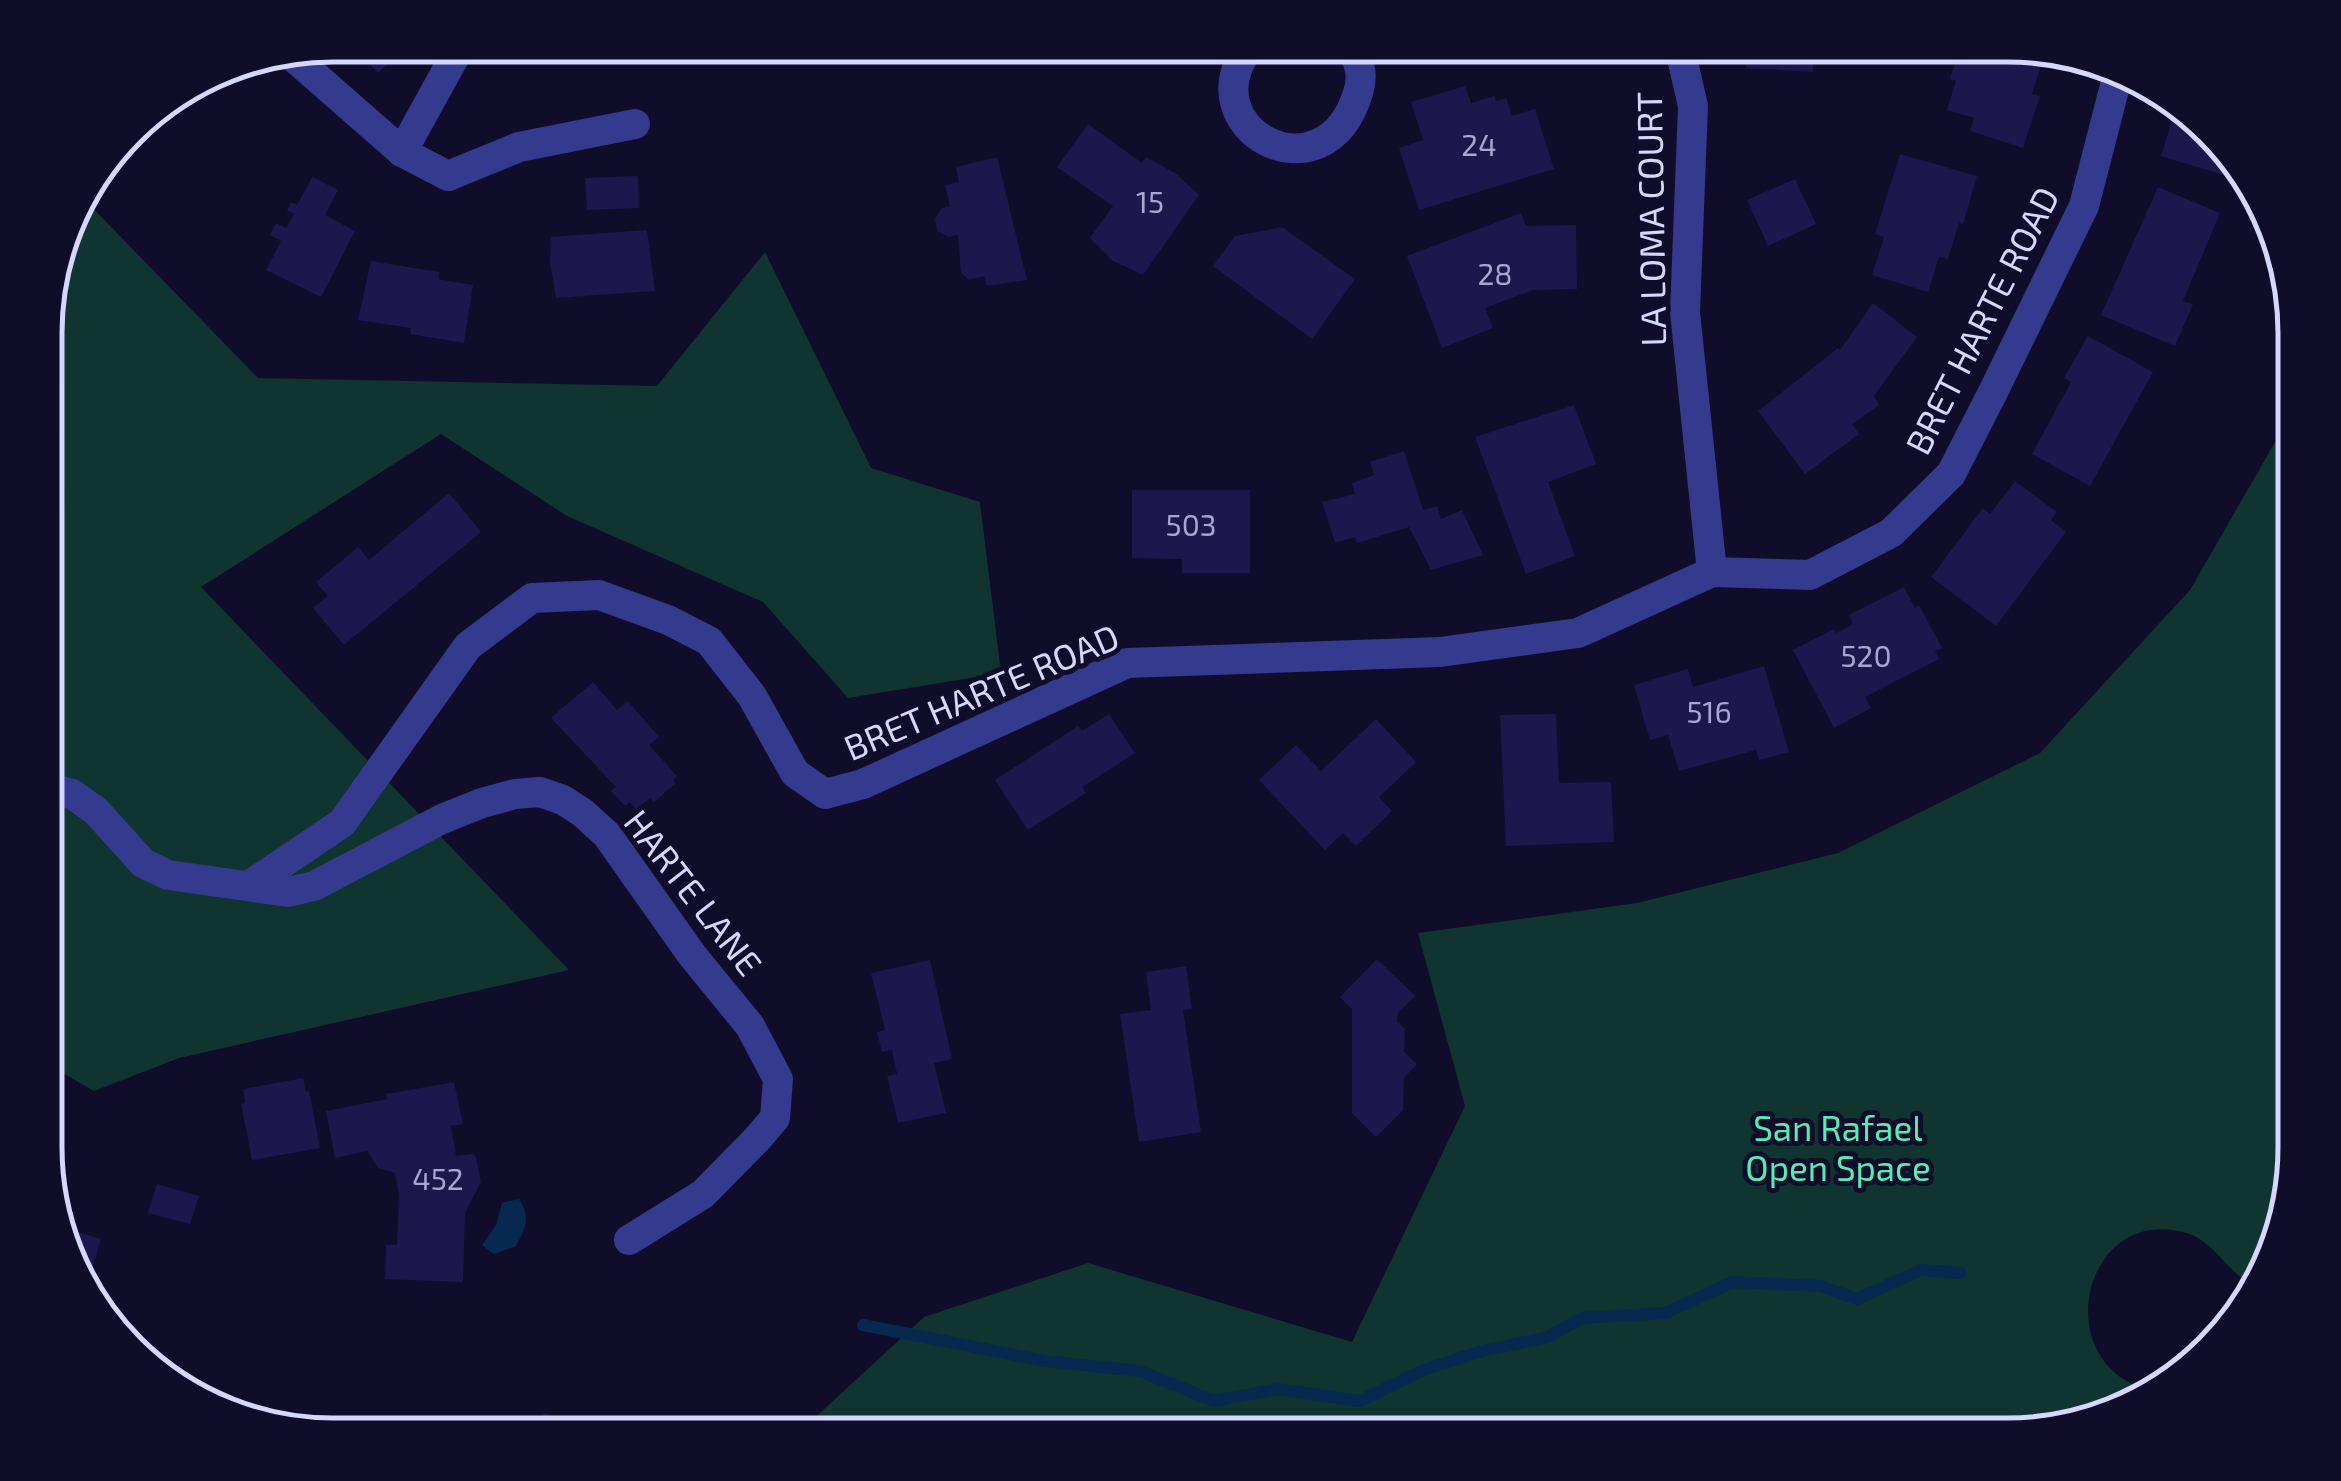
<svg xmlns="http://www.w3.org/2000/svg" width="2341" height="1481" font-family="'Exo 2',sans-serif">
<rect width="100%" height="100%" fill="#0f0d29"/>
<!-- green -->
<g fill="#10342f">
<path d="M82 197 258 378 657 386 765 252 871 468 980 502 1001 673 848 698 763 602 567 516 441 434 201 587 569 970 179 1058 94 1091 47 1064V297L75 206Z"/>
<path d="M2295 394V1166L2255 1285C2226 1274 2216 1240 2183 1232 2079 1206 2046 1373 2158 1392L2152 1397 2026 1435 795 1436 924 1317 1088 1263 1352 1342 1465 1106 1418 933 1637 903 1838 853 2040 753 2190 590 2278 437Z"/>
</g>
<!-- water -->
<path fill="#07294f" d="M519 1199C531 1217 526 1227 516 1246L494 1254 482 1245 496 1225 502 1203Z"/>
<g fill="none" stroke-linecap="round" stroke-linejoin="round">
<!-- stream -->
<path stroke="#07294f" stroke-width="12" d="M863 1325 1045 1361 1140 1371 1214 1401 1278 1389 1360 1401 1421 1371 1482 1351 1548 1337 1582 1318 1665 1313 1733 1282 1820 1286 1857 1299 1921 1270 1960 1273"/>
</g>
<!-- building -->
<g fill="#1c174c">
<path d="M340 45H408L378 73 359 52 352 59Z"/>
<path d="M1747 45H1814L1813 72 1746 68Z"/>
<path d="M1961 45H2008L2044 56 2032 94 2040 96 2023 148 1970 131 1974 118 1947 110 1956 81 1950 79Z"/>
<path d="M1465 86 1471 103 1495 96 1496 101 1506 98 1512 116 1535 109 1554 169 1419 210 1399 148 1423 140 1411 102Z"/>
<path d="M2177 104 2242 173 2240 180 2161 156Z"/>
<path d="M1088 124 1142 163 1146 157 1175 173 1199 195 1143 275 1113 261 1090 238 1113 206 1057 167Z"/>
<path d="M1900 154 1977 176 1963 224 1959 223 1948 259 1939 257 1928 292 1872 275 1884 237 1875 234Z"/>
<path d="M997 157 1027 280 987 286 984 276 969 280 961 273 958 235 949 237 937 231 935 219 942 208 950 206 945 185 959 182 956 167Z"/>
<path d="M638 176 639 208 587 210 585 178Z"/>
<path d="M312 177 338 190 325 215 355 231 321 297 266 270 281 241 270 235 276 223 286 228 294 214 287 210 291 202 297 205Z"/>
<path d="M1795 179 1816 224 1768 246 1747 200Z"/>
<path d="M2158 187 2220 213 2183 301 2193 304 2175 346 2101 315Z"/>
<path d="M1521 213 1526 226 1576 225 1577 289 1533 290 1485 308 1493 328 1442 348 1407 256Z"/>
<path d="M1282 227 1355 279 1312 339 1213 266 1235 236Z"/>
<path d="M647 230 655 291 556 298 550 262 551 237Z"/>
<path d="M371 261 439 272 438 279 473 285 464 343 410 334 411 328 358 320Z"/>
<path d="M1873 303 1917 337 1874 396 1879 405 1852 424 1859 434 1805 474 1758 411 1838 348 1840 350Z"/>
<path d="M2088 336 2153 372 2090 486 2032 454 2071 382 2064 378Z"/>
<path d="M1574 405 1596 464 1548 482 1575 556 1526 574 1475 437Z"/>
<path d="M1404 451 1423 510 1437 506 1441 519 1462 510 1483 555 1431 570 1409 527 1357 543 1355 537 1335 543 1322 502 1355 494 1352 483 1374 475 1370 462Z"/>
<path d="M2015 481 2057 512 2051 520 2066 532 1996 626 1931 577 1983 508 1990 514Z"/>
<path d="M1132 490H1250V573H1182V559L1132 558Z"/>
<path d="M449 493 481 532 344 645 313 608 328 596 316 582 358 547 369 560Z"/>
<path d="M1904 587 1915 608 1919 605 1942 648 1935 651 1939 659 1865 697 1871 708 1834 728 1793 650 1834 629 1836 633 1853 624 1849 615Z"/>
<path d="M1764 666 1789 752 1759 760 1756 750 1679 771 1668 735 1650 740 1634 685 1688 669 1693 687Z"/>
<path d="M593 682 617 710 628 701 659 737 649 745 677 776 673 780 676 783 654 802 650 798 636 810 630 802 625 806 611 791 616 787 551 718Z"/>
<path d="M1109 714 1135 753 1082 787 1086 793 1028 830 995 780 1078 726 1082 731Z"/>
<path d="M1556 714 1559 783 1611 782 1614 842 1506 846 1500 715Z"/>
<path d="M1376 719 1416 762 1379 797 1392 811 1356 846 1343 833 1325 850 1259 780 1296 745 1321 771Z"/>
<path d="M1377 959 1415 996 1398 1013 1397 1021 1405 1029 1404 1052 1417 1064 1404 1078 1403 1110 1376 1137 1352 1113V1009L1340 997Z"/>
<path d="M930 960 952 1059 934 1063 946 1113 898 1123 887 1076 897 1074 892 1050 882 1052 877 1032 885 1030 871 973Z"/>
<path d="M1186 966 1192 1009 1183 1010 1201 1132 1139 1142 1120 1014 1151 1010 1146 972Z"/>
<path d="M303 1078 306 1092 309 1091 320 1148 252 1160 241 1104 245 1103 243 1089Z"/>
<path d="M454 1082 463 1124 451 1126 456 1156 472 1154 476 1157 481 1182 465 1213 463 1282 385 1279 386 1245H397L399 1196 395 1173 378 1168 367 1151 335 1158 326 1111 387 1099 386 1094Z"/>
<path d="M157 1184 199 1196 190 1224 148 1213Z"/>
<path d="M50 1192 71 1198 62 1227Z"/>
<path d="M62 1227 101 1239 89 1279 78 1276Z"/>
<path d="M544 1413 602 1436H534Z"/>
</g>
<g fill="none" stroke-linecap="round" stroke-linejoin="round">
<!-- minor -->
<g stroke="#343a8d" stroke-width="30">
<path d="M1251 45C1185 127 1324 204 1358 93 1364 74 1360 57 1345 45"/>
<path d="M1679 45 1693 106 1685 312 1712 572"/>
<path d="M290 54 402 152 448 176 519 147 635 124"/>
<path d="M402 152 461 45"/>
<path d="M47 787 72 794 96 811 143 863 168 875 288 892 314 886 442 819 482 803 515 794 540 792 563 800 583 813 607 835 692 955 750 1026 778 1079 775 1118 758 1138 703 1194 629 1240"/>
<path d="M250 885 342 823 468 646 532 598 599 595 668 620 709 641 752 696 795 773 825 794 863 784 1127 663 1440 652 1578 633 1712 572 1810 575 1891 533 1951 474 1993 392 2084 206 2117 78"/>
</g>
</g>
<g text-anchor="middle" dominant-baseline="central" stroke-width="10" stroke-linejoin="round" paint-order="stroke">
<!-- number labels -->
<g font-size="30" fill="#a8a6d2">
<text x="1479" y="144">24</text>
<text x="1150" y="201">15</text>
<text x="1495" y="273">28</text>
<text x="1191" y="524">503</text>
<text x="1866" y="655">520</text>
<text x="1709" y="711">516</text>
<text x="438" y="1178">452</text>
</g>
<!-- street labels -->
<g font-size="35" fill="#d6d6ff" stroke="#0f0d29">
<text transform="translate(1650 219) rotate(-91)">LA LOMA COURT</text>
<text transform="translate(1981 320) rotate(-63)">BRET HARTE ROAD</text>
<text transform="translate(981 691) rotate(-23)">BRET HARTE ROAD</text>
<text transform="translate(694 892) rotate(52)">HARTE LANE</text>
</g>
<!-- park labels -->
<g font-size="35" fill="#55ecb6" stroke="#0f0d29">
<text x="1838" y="1127">San Rafael<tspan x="1838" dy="40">Open Space</tspan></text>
</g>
</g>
<!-- crop -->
<path d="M0 0H2341V1481H0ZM333 62H2007A271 271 0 0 1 2278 333V1147A271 271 0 0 1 2007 1418H333A271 271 0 0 1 62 1147V333A271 271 0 0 1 333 62Z" fill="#0f0d29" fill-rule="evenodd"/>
<path fill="none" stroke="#d6d6ff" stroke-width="5" d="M333 62H2007A271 271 0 0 1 2278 333V1147A271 271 0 0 1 2007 1418H333A271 271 0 0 1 62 1147V333A271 271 0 0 1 333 62Z"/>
</svg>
